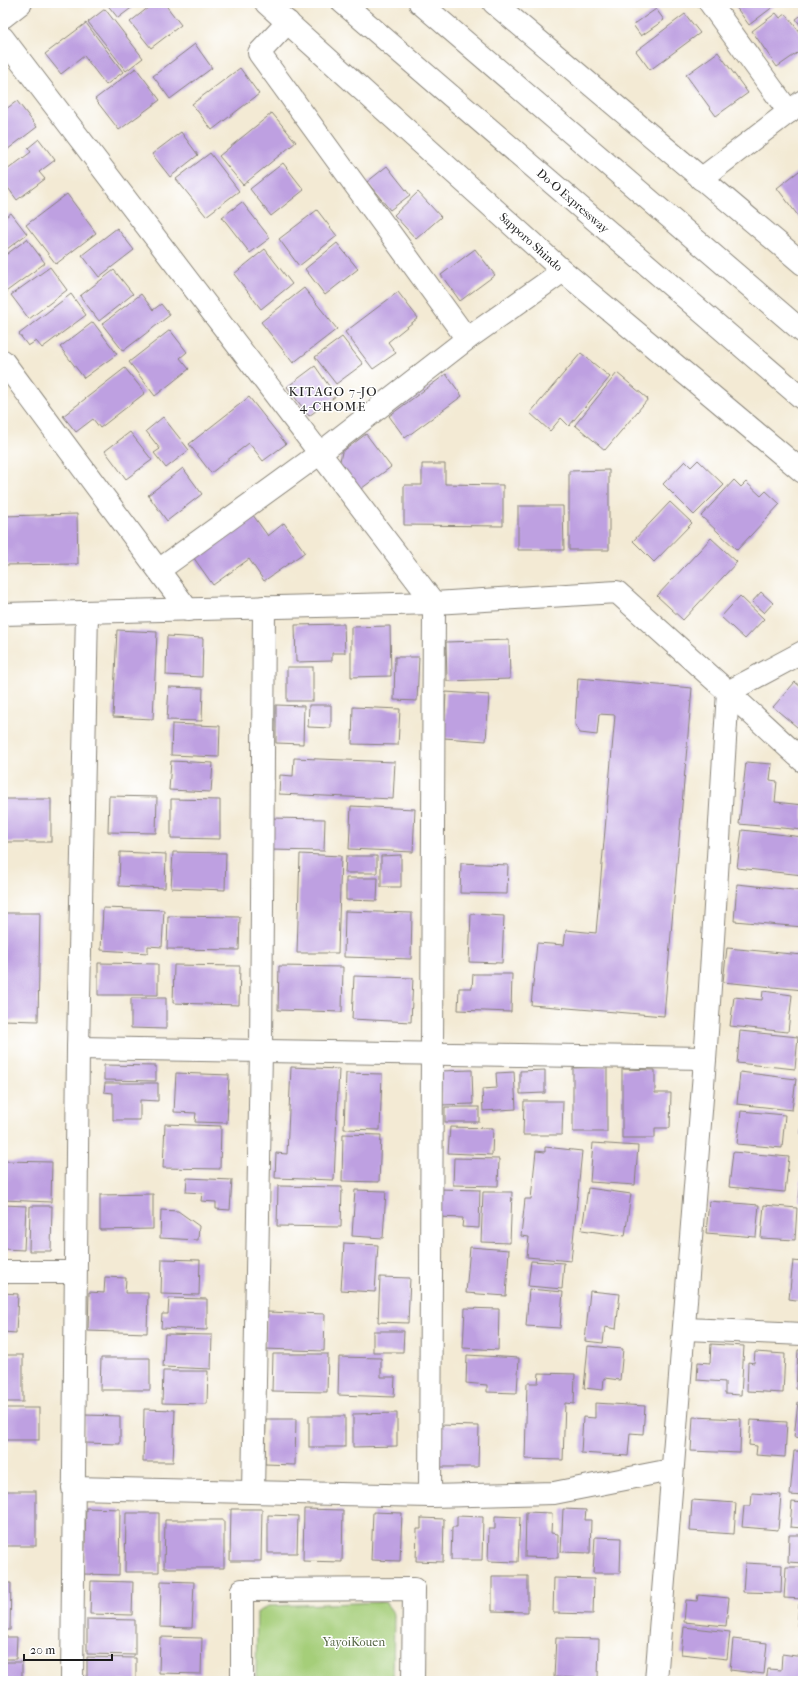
<svg xmlns="http://www.w3.org/2000/svg" width="806" height="1684" font-family="'IM FELL French Canon',serif">
<rect width="100%" height="100%" fill="#fff"/>
<filter id="ink" filterUnits="userSpaceOnUse"><feTurbulence type="fractalNoise" baseFrequency=".025" numOctaves="2"/><feDisplacementMap in="SourceGraphic" scale="8" xChannelSelector="R" yChannelSelector="G"/><feConvolveMatrix kernelMatrix="1 2 1 2 8 2 1 2 1" color-interpolation-filters="sRGB"/></filter>
<filter id="wash" filterUnits="userSpaceOnUse"><feTurbulence type="fractalNoise" baseFrequency=".012" numOctaves="4" result="noise"/><feDisplacementMap in="SourceGraphic" scale="16" xChannelSelector="R" yChannelSelector="G"/><feGaussianBlur stdDeviation="0.9" result="paint"/><feColorMatrix in="noise" values="0 0 0 0 0 0 0 0 0 0 0 0 0 0 0 0 0 1.4 0 .05"/><feComposite in="paint" operator="in"/></filter>
<g filter="url(#wash)">
<rect width="100%" height="100%" fill="#f3ead4"/>
<!-- green -->
<path fill="#a5ce79" stroke="#60754a" d="M385 1602 394 1614 393 1681H256L257 1613 268 1606Z"/>
<g id="blocks">
<!-- building -->
<g fill="#bea0e1">
<path d="M106 3H138L118 18Z"/>
<path d="M154 3H164L181 25 151 48 130 22Z"/>
<path d="M733 3H778L749 25Z"/>
<path d="M105 9 143 58 126 71 88 22Z"/>
<path d="M656 9 664 20 641 36 633 25Z"/>
<path d="M776 13 780 18 786 14 803 37V49L777 67 752 31Z"/>
<path d="M685 14 700 33 650 70 636 51Z"/>
<path d="M803 14V29L796 19Z"/>
<path d="M86 23 123 72 106 85 84 56 61 74 45 54Z"/>
<path d="M195 44 212 68 170 99 153 76Z"/>
<path d="M718 52 748 93 716 116 686 75Z"/>
<path d="M136 68 160 100 119 130 95 99Z"/>
<path d="M240 68 259 94 212 130 192 104Z"/>
<path d="M17 101 37 127 3 153V105L6 109Z"/>
<path d="M272 113 296 142 243 185 219 156Z"/>
<path d="M181 132 198 155 170 177 152 154Z"/>
<path d="M39 139 55 160 39 172 45 179 17 200 3 181V173L31 152 28 148Z"/>
<path d="M210 153 239 191 206 216 176 179Z"/>
<path d="M283 163 304 190 271 216 250 189Z"/>
<path d="M387 166 410 195 390 210 367 182Z"/>
<path d="M803 168V220L802 221 777 188Z"/>
<path d="M418 192 441 217 416 239 394 215Z"/>
<path d="M67 194 96 233 56 264 26 225Z"/>
<path d="M242 202 270 238 250 253 222 217Z"/>
<path d="M317 210 337 236 299 266 279 239Z"/>
<path d="M11 213 27 234 3 252V219Z"/>
<path d="M117 228 134 250 99 277 82 255Z"/>
<path d="M27 239 45 263 3 294V257Z"/>
<path d="M337 243 358 269 325 295 305 269Z"/>
<path d="M265 249 292 284 261 309 234 274Z"/>
<path d="M475 249 495 275 460 301 441 275Z"/>
<path d="M50 267 67 290 29 319 11 295Z"/>
<path d="M114 270 133 294 99 321 80 296Z"/>
<path d="M304 288 337 329 293 363 261 322Z"/>
<path d="M398 292 418 318 388 342 396 353 373 369 345 332Z"/>
<path d="M71 294 86 315 42 348 36 341 28 346 19 334Z"/>
<path d="M141 294 153 310 161 304 170 315 123 351 102 324Z"/>
<path d="M93 322 117 354 84 378 60 347Z"/>
<path d="M170 330 187 352 180 358 189 369 155 396 129 362Z"/>
<path d="M342 337 363 364 336 384 315 357Z"/>
<path d="M581 353 610 377 569 426 561 418 550 431 530 413Z"/>
<path d="M315 366 336 396 309 416 287 387Z"/>
<path d="M125 368 145 393 100 428 93 419 76 432 63 416Z"/>
<path d="M617 373 648 399 605 450 575 425Z"/>
<path d="M446 374 462 396 405 438 389 416Z"/>
<path d="M249 397 286 444 263 461 249 443 211 473 189 444Z"/>
<path d="M163 417 189 450 166 468 154 453 160 449 146 431Z"/>
<path d="M130 432 152 460 126 479 105 451Z"/>
<path d="M366 434 391 467 358 491 339 465 342 452Z"/>
<path d="M698 460 724 485 694 515 663 484 685 461 691 467Z"/>
<path d="M422 464H445V484L503 485V526L404 525V485H422Z"/>
<path d="M183 468 202 494 167 521 148 495Z"/>
<path d="M609 470V550H569V471Z"/>
<path d="M734 480 741 487 746 482 761 496 766 491 780 504 737 550 701 516Z"/>
<path d="M670 502 692 523 654 562 633 541Z"/>
<path d="M518 506H563L564 550H518Z"/>
<path d="M250 511 268 536 284 523 305 552 264 581 249 559 213 585 191 554Z"/>
<path d="M77 514 78 564 3 565V516Z"/>
<path d="M711 538 737 562 683 620 657 596Z"/>
<path d="M761 592 773 603 764 613 752 602Z"/>
<path d="M740 596 764 619 745 639 721 617Z"/>
<path d="M344 624 345 653H332V661L296 662 295 625Z"/>
<path d="M390 626 391 676 351 677V627Z"/>
<path d="M117 630 157 632 153 719 113 717Z"/>
<path d="M167 636 203 638 202 677 166 675Z"/>
<path d="M509 640 510 679 447 681 446 642Z"/>
<path d="M395 657H419L417 701 394 700Z"/>
<rect x="287" y="667" width="26" height="34"/>
<path d="M578 678 692 688 664 1016 531 1005 537 943 564 945 566 930 596 933 615 715 599 714 597 735 580 733 575 725Z"/>
<path d="M795 682 803 689V732L773 707Z"/>
<path d="M169 687 203 688 202 721 167 720Z"/>
<path d="M446 692 489 695 486 741 444 738Z"/>
<path d="M276 705 304 706 303 744 276 743Z"/>
<path d="M309 705H331V728L308 727Z"/>
<path d="M353 707 400 709 398 745 352 744Z"/>
<path d="M172 724 220 726 219 757 171 755Z"/>
<path d="M294 758 395 762 393 799 279 794 280 775 293 776Z"/>
<path d="M171 761 213 763 211 792 169 790Z"/>
<path d="M746 762 772 764 770 780 777 781 775 802 803 805V830L739 824Z"/>
<path d="M109 796 157 797 156 833 108 832Z"/>
<rect x="3" y="799" width="48" height="43"/>
<path d="M171 799 220 800V839L171 838Z"/>
<path d="M351 806 415 809 413 852 349 849Z"/>
<path d="M270 818 325 819 324 851 269 850Z"/>
<path d="M742 830 803 837V875L737 868Z"/>
<path d="M120 852 166 854 165 888 119 886Z"/>
<path d="M173 852 226 853 225 890 171 888Z"/>
<path d="M300 854 341 856 338 953H297Z"/>
<path d="M401 855V887H381V856Z"/>
<path d="M346 856H377V873H345Z"/>
<path d="M461 863 508 865 507 894 460 893Z"/>
<path d="M346 878H378L377 901 346 900Z"/>
<path d="M737 884 803 891V927L734 921Z"/>
<path d="M103 908 164 910 162 947 148 946V953L101 950Z"/>
<path d="M345 911 412 913 411 959 344 957Z"/>
<path d="M3 913H40L38 1021 3 1020Z"/>
<path d="M471 914 504 916 502 963 469 962Z"/>
<path d="M168 916 240 917 239 950 167 949Z"/>
<path d="M727 948 803 955V990L723 982Z"/>
<path d="M98 963 158 964V995H98Z"/>
<path d="M174 965 240 966 239 1005 173 1003Z"/>
<path d="M279 966 343 967 342 1012 278 1010Z"/>
<path d="M473 974H512L511 1012 458 1010 459 988H472Z"/>
<path d="M354 976 413 978 411 1022 352 1019Z"/>
<path d="M763 991 792 995 788 1032 730 1026 734 997 762 1000Z"/>
<path d="M131 998H166V1029L131 1028Z"/>
<path d="M740 1031 798 1037 795 1069 737 1063Z"/>
<path d="M104 1065 156 1066V1081L104 1080Z"/>
<path d="M291 1067 339 1069 334 1180 275 1178 276 1153 287 1154Z"/>
<path d="M607 1067V1132H573V1068Z"/>
<path d="M622 1069 655 1070V1093H671L670 1128H655V1138H622Z"/>
<path d="M472 1070 473 1104 441 1105 440 1071Z"/>
<path d="M545 1070V1093L520 1094V1071Z"/>
<path d="M514 1072 516 1109 483 1111 482 1089 497 1088 496 1073Z"/>
<path d="M740 1072 796 1079 792 1110 737 1104Z"/>
<path d="M176 1073 229 1075 227 1123 195 1122 196 1113 174 1112Z"/>
<path d="M346 1073 382 1074 380 1130 344 1129Z"/>
<path d="M105 1083H158V1101L140 1100V1120H113V1093L104 1092Z"/>
<path d="M524 1101H563L562 1135H523Z"/>
<rect x="445" y="1107" width="34" height="15"/>
<path d="M741 1111 785 1115 782 1148 737 1144Z"/>
<path d="M802 1117H803V1134H801Z"/>
<path d="M165 1124 221 1126 220 1169 163 1168Z"/>
<path d="M450 1127 493 1128 492 1155 448 1153Z"/>
<path d="M343 1134 381 1135 379 1182 342 1181Z"/>
<path d="M593 1143 638 1146 635 1185 590 1182Z"/>
<path d="M545 1147 582 1151 571 1261 527 1257 529 1237 521 1236 525 1199H531L536 1151 545 1152Z"/>
<path d="M733 1152 789 1157 785 1192 729 1187Z"/>
<path d="M454 1158 499 1159 498 1186 453 1185Z"/>
<path d="M3 1161 52 1162 51 1202 3 1200Z"/>
<path d="M802 1172H803V1201L799 1200Z"/>
<path d="M187 1178 232 1180 230 1210 216 1209V1202L201 1201 202 1193 186 1192Z"/>
<path d="M278 1186 342 1187 341 1227 277 1226Z"/>
<path d="M588 1188 631 1194 625 1236 582 1230Z"/>
<path d="M438 1189 480 1190 479 1228 462 1227 463 1218 437 1217Z"/>
<path d="M355 1190 386 1191 383 1238 352 1236Z"/>
<path d="M483 1192H512L510 1243 481 1242Z"/>
<path d="M153 1194V1229L100 1230V1195Z"/>
<path d="M709 1201 759 1205 756 1237 706 1233Z"/>
<path d="M3 1205 26 1206 24 1250 3 1249Z"/>
<path d="M764 1205 797 1208 795 1240 761 1238Z"/>
<path d="M30 1206H52L51 1251H29Z"/>
<path d="M161 1210 178 1211 199 1226 198 1240 160 1238Z"/>
<path d="M344 1243 378 1245 375 1292 341 1290Z"/>
<path d="M470 1247 509 1250 506 1296 466 1293Z"/>
<path d="M162 1259 200 1260 199 1295 161 1294Z"/>
<path d="M531 1261 564 1263 562 1289 528 1286Z"/>
<path d="M793 1261 803 1262V1301L789 1299Z"/>
<path d="M105 1277 126 1278 125 1293H148L147 1333 88 1331 89 1292 104 1293Z"/>
<path d="M380 1277 410 1278 408 1323 378 1322Z"/>
<path d="M529 1289 563 1292 560 1328 526 1326Z"/>
<path d="M590 1291 620 1294 616 1329 605 1327 603 1343 585 1341Z"/>
<path d="M3 1293 18 1294 16 1333 3 1332Z"/>
<path d="M169 1298 207 1299V1330L161 1328 162 1314H168Z"/>
<path d="M465 1308 499 1309 498 1350 463 1348Z"/>
<path d="M267 1312 325 1314 324 1351 265 1349Z"/>
<path d="M373 1331H404L403 1352H373Z"/>
<path d="M165 1334 212 1335 211 1369 163 1367Z"/>
<path d="M711 1344 744 1346 741 1395 725 1394V1382L697 1380 698 1362 710 1363Z"/>
<path d="M588 1346 623 1349 620 1380 604 1378 603 1390 584 1388Z"/>
<path d="M798 1350H803V1390L796 1389Z"/>
<path d="M755 1352 785 1354 783 1393 747 1391 748 1362 754 1363Z"/>
<path d="M273 1354H328L327 1392 272 1391Z"/>
<rect x="3" y="1355" width="20" height="47"/>
<path d="M467 1355 519 1358 517 1393 487 1392V1385L466 1383Z"/>
<path d="M339 1357 381 1358V1377H395L394 1397 338 1395Z"/>
<path d="M101 1358H150V1390H100Z"/>
<path d="M163 1371H208L207 1404 162 1403Z"/>
<path d="M539 1373 575 1374 574 1404 565 1403 563 1460 525 1459 527 1383H538Z"/>
<path d="M798 1402 803 1403V1438L794 1437Z"/>
<path d="M595 1403 645 1406 643 1434 630 1433 628 1456 581 1453 583 1417 595 1418Z"/>
<rect x="3" y="1408" width="36" height="32"/>
<path d="M144 1409 175 1410 173 1462H143Z"/>
<path d="M397 1413V1446L353 1447V1414Z"/>
<path d="M85 1415 120 1416V1444L84 1443Z"/>
<rect x="309" y="1416" width="36" height="31"/>
<path d="M693 1417 741 1419 740 1453 691 1451Z"/>
<path d="M266 1419H296L295 1465 265 1464Z"/>
<path d="M751 1420 787 1422 785 1457 756 1455 757 1446 749 1445Z"/>
<path d="M439 1425 479 1426 478 1467H438Z"/>
<path d="M794 1451H803V1496L790 1495Z"/>
<rect x="3" y="1491" width="33" height="55"/>
<path d="M752 1493 781 1495 778 1530 742 1527 744 1506H751Z"/>
<path d="M692 1500 736 1503 734 1534 690 1531Z"/>
<path d="M792 1502 803 1503V1528L790 1527Z"/>
<path d="M86 1508 120 1509 119 1575 84 1574Z"/>
<path d="M231 1509H262L261 1561H230Z"/>
<path d="M304 1509 343 1510 342 1562 303 1561Z"/>
<path d="M563 1509 586 1510 585 1520H591L590 1553 561 1552Z"/>
<path d="M373 1512 402 1513 400 1561 371 1560Z"/>
<path d="M526 1512 552 1513 551 1533 558 1534V1558L525 1557Z"/>
<path d="M126 1513H159V1572H125Z"/>
<path d="M268 1515 298 1516 297 1553H268Z"/>
<path d="M457 1516 483 1517 482 1560H451L452 1527H457Z"/>
<path d="M495 1516 520 1517 518 1562 488 1561 489 1529H495Z"/>
<path d="M421 1518 444 1519 443 1562 416 1561 417 1529H421Z"/>
<path d="M165 1520H224V1568H164Z"/>
<path d="M789 1535H803V1563L788 1562Z"/>
<path d="M595 1537 621 1538 620 1573H593Z"/>
<path d="M745 1563 782 1565 781 1593 743 1592Z"/>
<path d="M786 1567H803V1599L784 1598Z"/>
<path d="M492 1576H528V1612L492 1611Z"/>
<path d="M554 1578 594 1579 593 1614 553 1613Z"/>
<path d="M91 1581 133 1582 132 1615 90 1614Z"/>
<path d="M161 1581 194 1582 192 1628 160 1627Z"/>
<path d="M3 1583H11L10 1630H3Z"/>
<path d="M698 1595 729 1598 726 1626 684 1622 686 1600 697 1601Z"/>
<path d="M799 1604H803V1627L797 1626Z"/>
<path d="M87 1619 135 1620V1655L87 1654Z"/>
<path d="M684 1627 730 1632 727 1659 681 1654Z"/>
<path d="M3 1637H17L16 1659H3Z"/>
<path d="M160 1637 202 1638 201 1674 159 1673Z"/>
<path d="M556 1638 599 1639 598 1679 554 1677Z"/>
<path d="M733 1639 767 1643 764 1674 730 1670Z"/>
<path d="M782 1654 803 1657 802 1681H766L768 1669 781 1670Z"/>
<path d="M87 1657 136 1658V1681H87Z"/>
<rect x="3" y="1662" width="19" height="19"/>
</g>
</g>
</g>
<g filter="url(#ink)">
<use href="#blocks" fill-opacity="0" stroke="#888378" stroke-width="1"/>
<g fill="none" stroke-linecap="round" stroke-linejoin="round">
<defs>
<g id="minor">
<path d="M710 3 789 112"/>
<path d="M3 17 21 3"/>
<path d="M288 22 259 53 467 339"/>
<path d="M3 38 434 603 430 1496"/>
<path d="M701 179 803 101"/>
<path d="M3 361 188 610"/>
<path d="M159 570 319 454 467 339 563 271"/>
<path d="M3 614 434 603 617 592 728 692 803 652"/>
<path d="M728 692 803 761"/>
<path d="M78 1048 705 1058"/>
<path d="M3 1272H75"/>
<path d="M685 1329 803 1334"/>
<path d="M73 1488 430 1496 554 1493 671 1470"/>
<path d="M253 1492 261 1051 264 607"/>
<path d="M72 1681 78 1048 87 612"/>
<path d="M242 1681V1590L414 1589 413 1681"/>
<path d="M656 1681C671 1474 690 1267 705 1060 714 937 720 815 728 692"/>
</g>
<g id="highway">
<path d="M266 3 563 271 803 472"/>
<path d="M343 3 803 399"/>
<path d="M420 3 803 332"/>
<path d="M494 3 803 264"/>
</g>
</defs>
<!-- minor casing -->
<use href="#minor" stroke="#888378" stroke-width="24"/>
<!-- highway casing -->
<use href="#highway" stroke="#888378" stroke-width="24"/>
<!-- minor -->
<use href="#minor" stroke="#fff" stroke-width="22"/>
<!-- highway -->
<use href="#highway" stroke="#fff" stroke-width="22"/>
</g>
</g>
<g text-anchor="middle" dominant-baseline="central" stroke-width="3" stroke-linejoin="round" paint-order="stroke">
<!-- street labels -->
<g font-size="12" fill="#1c1c1c" stroke="#fff">
<text transform="translate(573 201) rotate(41)">Do-O Expressway</text>
<text transform="translate(531 242) rotate(42)">Sapporo Shindo</text>
</g>
<!-- park labels -->
<g font-size="12" fill="#536341" stroke="#fff">
<text x="354" y="1642">YayoiKouen</text>
</g>
<!-- neighbourhood labels -->
<g font-size="13" letter-spacing="1" fill="#1c1c1c" stroke="#fff">
<text x="333" y="391">KITAGO 7-JO<tspan x="333" dy="15">4-CHOME</tspan></text>
</g>
</g>
<!-- margin -->
<rect width="806" height="1684" fill="none" stroke="#fff" stroke-width="16"/>
<!-- scale -->
<path d="M24 1654v6h88v-6" fill="none" stroke="#1c1c1c" stroke-width="2"/>
<text x="30" y="1654" font-size="12" fill="#1c1c1c" stroke="#ffffff" stroke-width="3" paint-order="stroke">20 m</text>
</svg>
